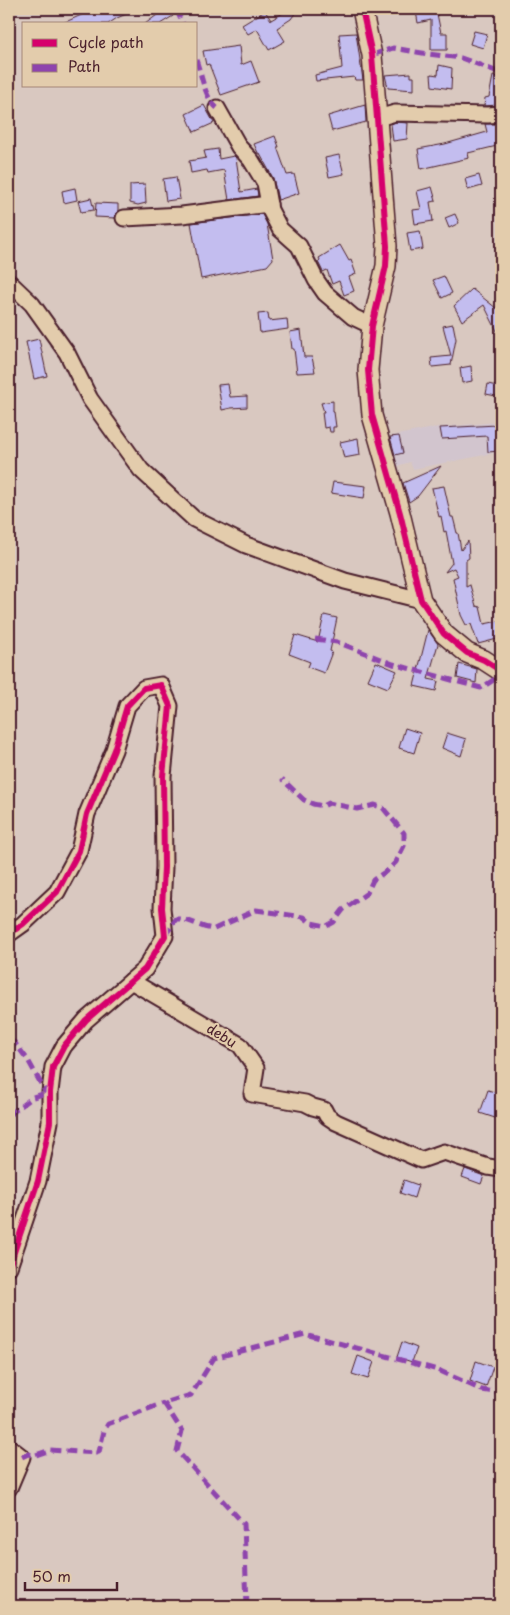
<svg xmlns="http://www.w3.org/2000/svg" width="510" height="1615" font-family="'Playpen Sans',sans-serif">
<rect width="100%" height="100%" fill="#d9c8c0"/>
<filter id="ink" filterUnits="userSpaceOnUse"><feTurbulence type="fractalNoise" baseFrequency=".02" numOctaves="2"/><feDisplacementMap in="SourceGraphic" scale="10" xChannelSelector="R" yChannelSelector="G"/><feConvolveMatrix kernelMatrix="1 2 1 2 8 2 1 2 1" color-interpolation-filters="sRGB"/></filter>
<g filter="url(#ink)">
<!-- built -->
<path fill="#d2c5ce" d="M498 422 500 452 413 469 410 462 394 467 386 437 439 427Z"/>
<!-- building -->
<g fill="#c3bdef" stroke="#4a1f2b">
<path d="M95 9H138L117 18 108 24H61Z"/>
<path d="M165 9H169L173 16 160 24H145Z"/>
<path d="M290 9H298L291 19 277 28 285 41 269 50 257 29 248 34 242 25 265 11 271 20Z"/>
<path d="M427 9H436L441 33H447V50H431V20L418 23 416 11Z"/>
<path d="M474 31 487 34 483 48 470 44Z"/>
<path d="M356 33 363 80H355L354 77 316 81 315 75 342 68 339 34Z"/>
<path d="M239 46 241 65 251 61 259 82 221 95 209 64 206 65 203 51Z"/>
<path d="M439 65 452 68 451 89 432 86 431 74 438 75Z"/>
<path d="M411 73V77H414V90L388 88 385 75Z"/>
<path d="M493 76 498 77V105L484 106 485 98 489 97Z"/>
<path d="M204 105 214 123 194 132 186 114Z"/>
<path d="M365 105 366 122 332 131 328 116Z"/>
<path d="M396 122 408 123 407 139 393 141 391 124Z"/>
<path d="M485 124H499L501 145 468 153 469 158 421 169 418 149 445 144 487 132Z"/>
<path d="M275 136 279 147H277L287 175 294 174 299 193 278 200 273 178 260 154 258 153 254 144Z"/>
<path d="M218 149 219 159 234 156 236 158 241 192 257 189 258 196 229 200 224 170 208 173 207 170 191 173 189 161 206 158 204 151Z"/>
<path d="M339 155 344 174 329 177 325 158Z"/>
<path d="M479 175 482 186 468 190 465 179Z"/>
<path d="M176 177 180 199 166 201 163 179Z"/>
<path d="M145 184 146 203 138 205 130 203V185Z"/>
<path d="M432 187 436 201 430 202 433 221 415 224 413 210 421 209 417 191Z"/>
<path d="M75 188 77 200 64 203 62 191Z"/>
<path d="M91 198 94 210 81 212 78 201Z"/>
<path d="M96 203 118 204V211L115 218 95 217Z"/>
<path d="M262 214 267 224 273 259 267 266 201 279 191 223Z"/>
<path d="M455 214 459 223 449 228 445 218Z"/>
<path d="M420 231 423 249 410 251 407 233Z"/>
<path d="M340 245 349 261 351 260 356 274 349 277 354 291 344 295 339 281 332 284 327 270 323 272 318 262 320 260 319 258Z"/>
<path d="M444 276 452 293 442 298 433 280Z"/>
<path d="M472 289 501 312V339L484 305 462 321 454 306Z"/>
<path d="M268 313 269 321 287 319 288 329 260 333 258 314Z"/>
<path d="M453 324 456 339 451 365 432 367 431 358 451 356 443 326Z"/>
<path d="M301 330 304 357H312L315 372 297 373 294 349H292L290 332Z"/>
<path d="M39 339 47 376 34 379 26 342Z"/>
<path d="M471 366 472 381 462 383 460 368Z"/>
<path d="M228 384 230 397 247 396V407L231 408 222 410 218 385Z"/>
<path d="M488 384 501 387V397L486 394Z"/>
<path d="M333 401V412H334L336 427H333V432H330L329 427 324 428 322 412H324L321 403Z"/>
<path d="M497 425 499 451 488 452 487 436 442 439 440 428Z"/>
<path d="M399 436 403 453 395 455 390 437Z"/>
<path d="M358 438 360 455 344 458 340 442Z"/>
<path d="M441 466 418 496 409 502 403 483Z"/>
<path d="M333 482 366 486 364 498 331 493Z"/>
<path d="M444 486 451 517H453L457 533H458L461 550 468 541 469 558 466 560V587L470 585 476 606 480 607 484 624 499 621 501 638 478 644 471 624 466 625 461 615 453 578 458 576 454 568 445 572 452 563 446 531 444 532 441 516 439 517 432 488Z"/>
<path d="M324 615 337 618 330 651 332 652 324 673 308 667 310 662 289 654 295 635 318 642Z"/>
<path d="M428 630 438 644 428 679 438 681 436 691 414 686Z"/>
<path d="M376 662 397 671 388 688 368 680Z"/>
<path d="M459 664 477 669 476 683 457 678Z"/>
<path d="M405 728 420 733 414 753 399 748Z"/>
<path d="M447 733 466 739 461 756 442 748Z"/>
<path d="M488 1090 501 1094V1120L480 1113Z"/>
<path d="M465 1169 484 1176 481 1184 462 1177Z"/>
<path d="M404 1180 418 1185 414 1198 400 1193Z"/>
<path d="M402 1342 417 1348 412 1362 397 1357Z"/>
<path d="M358 1356 374 1362 368 1379 352 1374Z"/>
<path d="M476 1361 493 1367 486 1387 470 1381Z"/>
</g>
<g fill="none" stroke-linecap="round" stroke-linejoin="round">
<defs>
<g id="minor">
<path d="M217 108 239 147 251 160 265 183 270 210 280 229 299 246 316 280 325 293 353 317 372 326"/>
<path d="M378 118 395 113 488 115 501 114"/>
<path d="M124 218 182 215 269 204"/>
<path d="M9 282 32 304 67 353 90 399 141 470 194 519 246 545 345 581 421 600"/>
<path d="M9 934 23 924 57 892 79 851 87 814 114 750 127 706 144 688 161 685 170 706 163 776 164 867 162 908 165 936 145 969 86 1020 64 1046 53 1067 50 1092V1122L38 1181 9 1267"/>
<path d="M131 981 240 1045 256 1068 252 1094 305 1103 313 1107 324 1110 327 1116 336 1122 421 1160 444 1152 488 1167 501 1169"/>
<path d="M9 1447 22 1457 9 1488"/>
</g>
<path id="tertiary" d="M362 9 372 55 387 246 386 266 372 326 368 370 372 415 400 513 421 600 444 634 467 653 484 660 501 671"/>
</defs>
<!-- minor casing -->
<use href="#minor" stroke="#4a1f2b" stroke-width="19"/>
<!-- tertiary casing -->
<use href="#tertiary" stroke="#4a1f2b" stroke-width="22"/>
<!-- minor -->
<use href="#minor" stroke="#e3ccac" stroke-width="15"/>
<!-- tertiary -->
<use href="#tertiary" stroke="#e3ccac" stroke-width="19"/>
<!-- quiet -->
<g stroke="#8e44ad" stroke-width="5" stroke-dasharray="10 5" stroke-linecap="butt">
<path d="M176 9 183 24"/>
<path d="M372 55 393 48 428 54 461 58 501 73"/>
<path d="M196 60C202 75 204 97 217 108"/>
<path d="M315 639 337 642 393 664 481 688 495 679H501"/>
<path d="M165 936 176 919C189 918 200 928 214 929L256 910 304 917 311 923 327 926 334 922 343 910 367 893 373 880 388 870 396 862 404 846V833L383 808 375 805 357 809 329 803 323 806 313 804 304 800 282 779"/>
<path d="M9 1043 14 1042 28 1060 46 1093"/>
<path d="M9 1115 33 1097 50 1092"/>
<path d="M22 1457 28 1454 36 1455 50 1450 96 1453 99 1452 104 1431 108 1424 164 1403"/>
<path d="M247 1606 244 1524 177 1451 182 1431 164 1403 191 1395 214 1358 305 1334 438 1370 482 1390 501 1393"/>
</g>
<defs>
<g id="cycleway">
<path d="M362 9 372 55 387 246 386 266 372 326 368 370 372 415 400 513 421 600 444 634 467 653 484 660 501 671"/>
<path d="M9 934 23 924 57 892 79 851 87 814 114 750 127 706 144 688 161 685 170 706 163 776 164 867 162 908 165 936 145 969 86 1020 64 1046 53 1067 50 1092V1122L38 1181 9 1267"/>
</g>
</defs>
<!-- cycleway casing -->
<use href="#cycleway" stroke="#e3ccac" stroke-width="9"/>
<!-- cycleway -->
<use href="#cycleway" stroke="#d6006c" stroke-width="6"/>
</g>
</g>
<g text-anchor="middle" dominant-baseline="central" stroke-width="4" stroke-linejoin="round" paint-order="stroke">
<!-- street labels -->
<g font-size="14" fill="#4a1f2b" stroke="#e3ccac">
<text transform="translate(222 1035) rotate(32)">debu</text>
</g>
</g>
<!-- margin -->
<rect width="510" height="1615" fill="none" stroke="#e3ccac" stroke-width="30"/>
<rect x="15" y="15" width="480" height="1585" fill="none" stroke="#4a1f2b" stroke-width="2" filter="url(#ink)"/>
<!-- legend -->
<rect x="22" y="22" width="175" height="65" fill="#e3ccac" stroke="#a68778"/>
<rect x="32" y="39" width="25" height="8" fill="#d6006c" stroke="#a68778"/>
<text x="68" y="48" font-size="15" fill="#4a1f2b">Cycle path</text>
<rect x="32" y="64" width="25" height="8" fill="#8e44ad" stroke="#a68778"/>
<text x="68" y="72" font-size="15" fill="#4a1f2b">Path</text>
<!-- scale -->
<path d="M25 1582v8h92v-8" fill="none" stroke="#4a1f2b" stroke-width="2.5"/>
<text x="32" y="1582" font-size="15" fill="#4a1f2b" stroke="#e3ccac" stroke-width="4" paint-order="stroke">50 m</text>
</svg>
